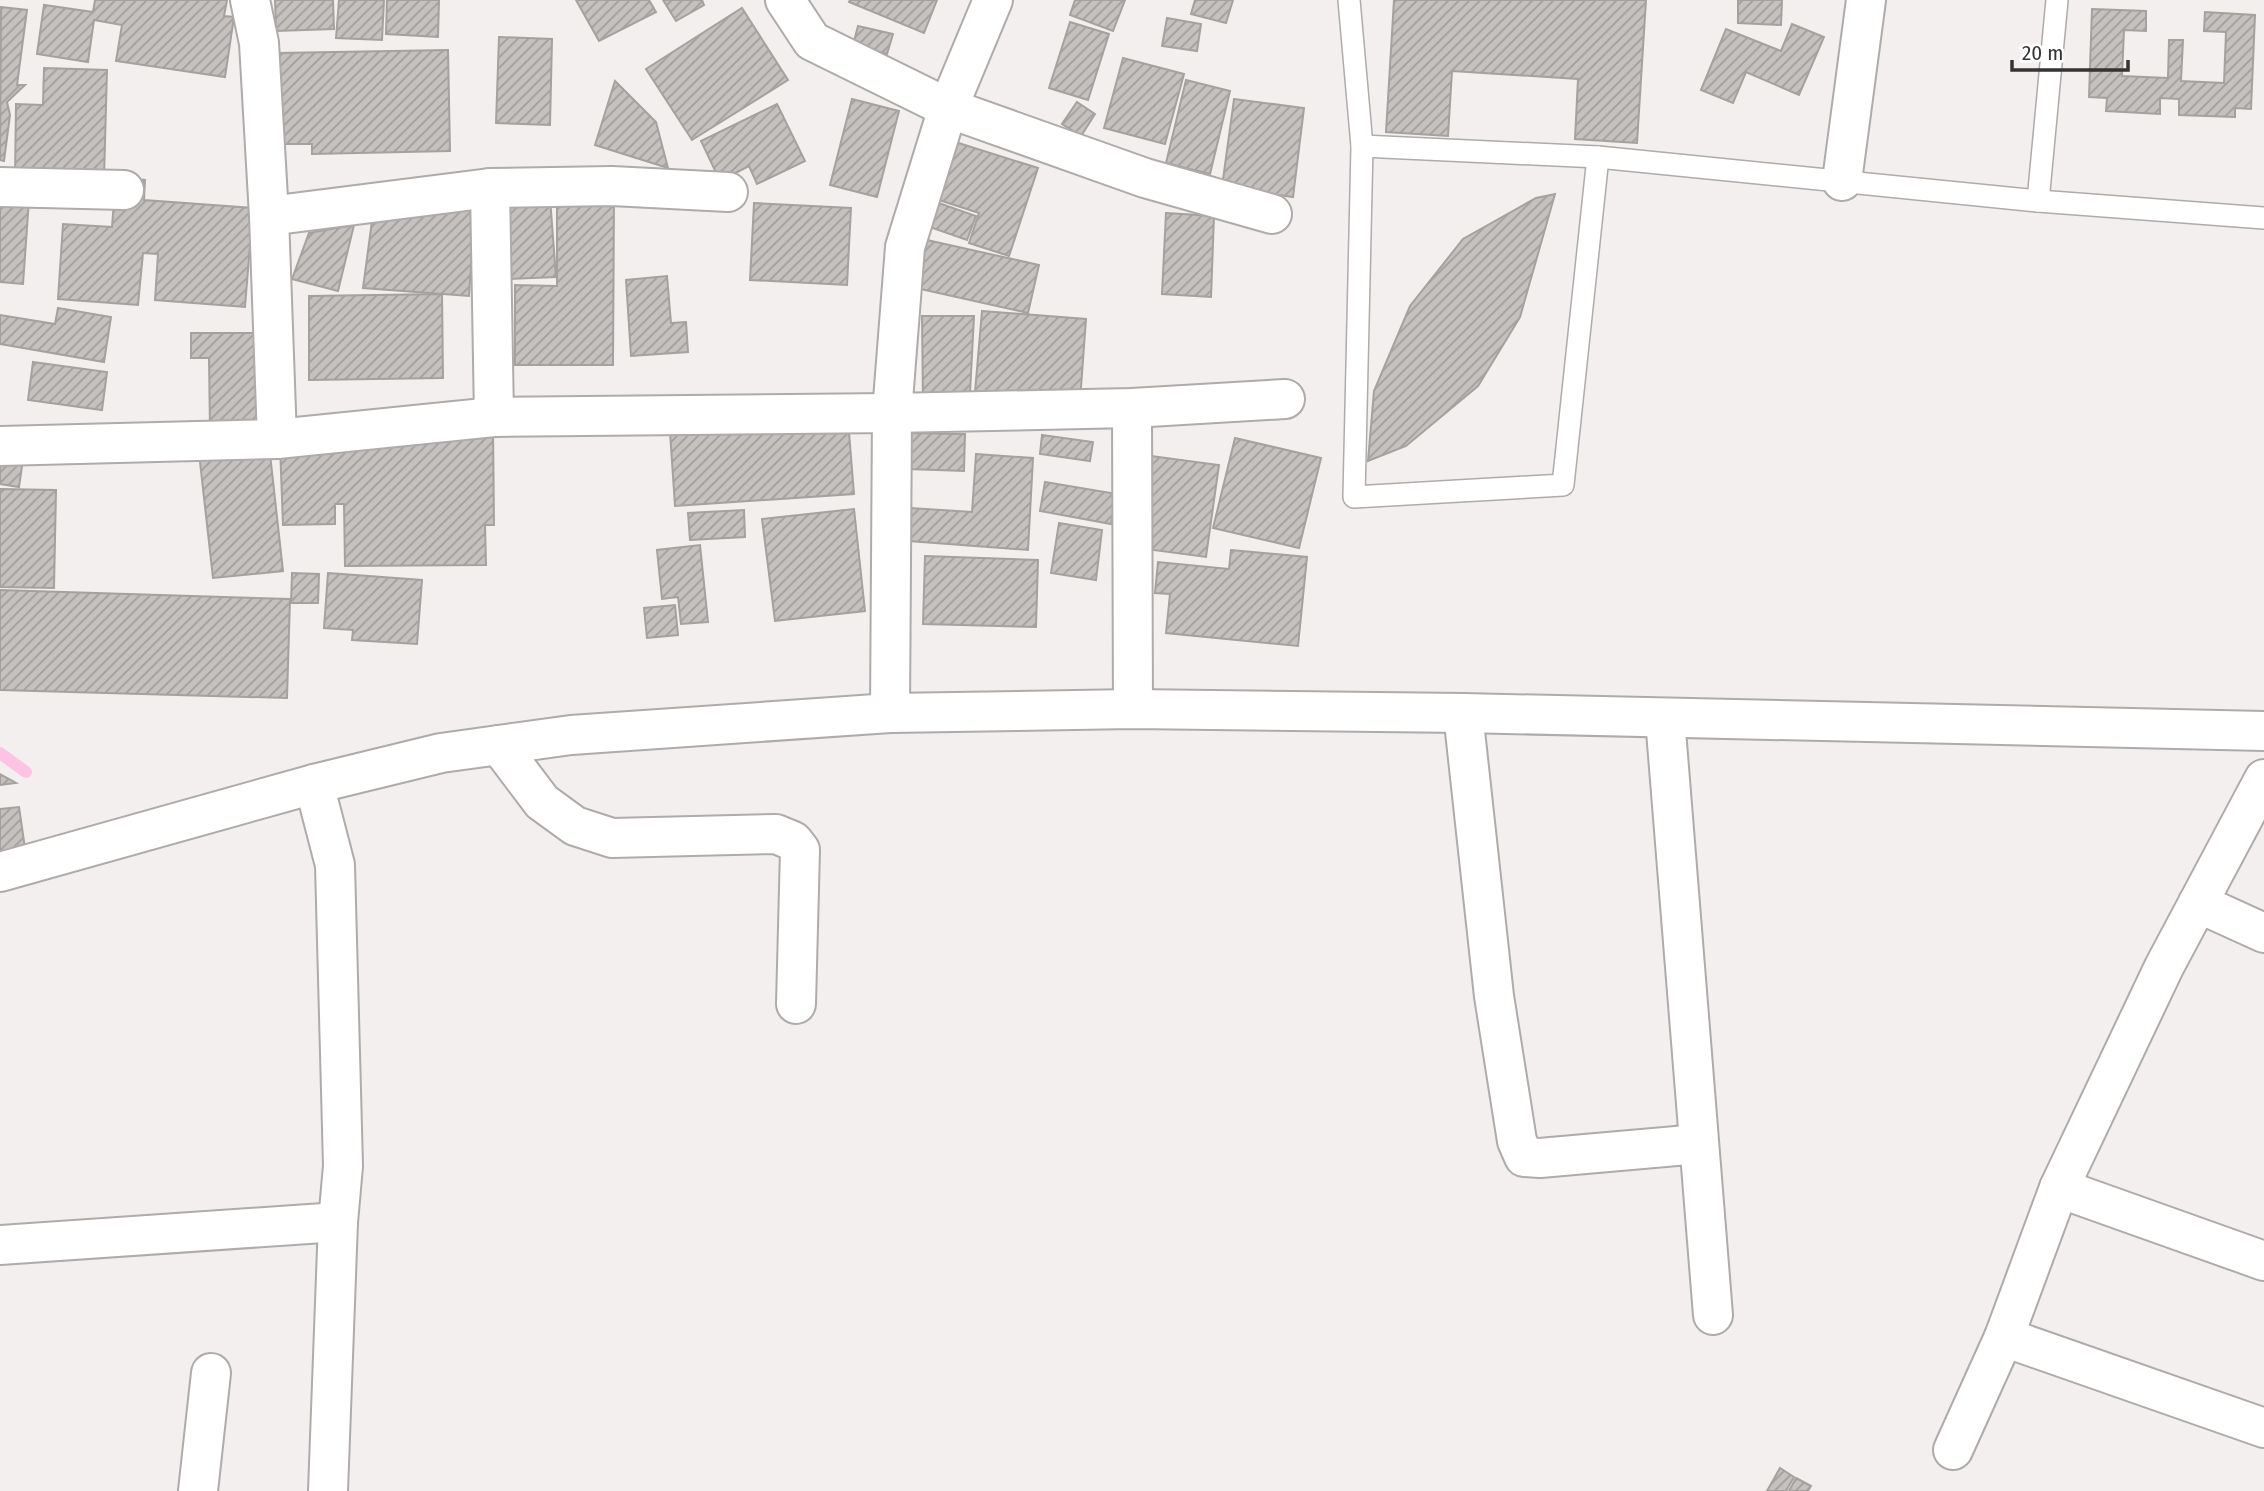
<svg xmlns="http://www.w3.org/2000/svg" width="2264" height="1491" font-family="'Fira Sans Condensed',sans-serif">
<defs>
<pattern id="building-hatch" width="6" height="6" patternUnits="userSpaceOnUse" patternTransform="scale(1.75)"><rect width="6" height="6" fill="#c5c1bf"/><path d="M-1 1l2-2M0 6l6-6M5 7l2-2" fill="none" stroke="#a19d9c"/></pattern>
</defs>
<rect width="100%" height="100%" fill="#f3efee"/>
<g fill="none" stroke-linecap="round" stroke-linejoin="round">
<!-- stream -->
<path stroke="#fdc3e4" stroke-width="12" d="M0 753 26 772"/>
</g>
<!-- building -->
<g fill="url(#building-hatch)" stroke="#a4a19e" stroke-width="2">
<path d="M95 0H227L224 16 234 17 225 77 116 61 122 25 94 20 88 62 37 54 44 5 93 12Z"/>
<path d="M275 0H333L334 29 276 31Z"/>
<path d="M339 0H384L382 40 336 38Z"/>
<path d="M387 0H439L438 37 386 34Z"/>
<path d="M576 0H649L656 12 599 41Z"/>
<path d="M663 0H702L704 5 676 21Z"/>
<path d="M850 0H937L924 33 849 2Z"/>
<path d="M1075 0H1125L1113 31 1070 15Z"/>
<path d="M1195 0H1233L1226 23 1191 14Z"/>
<path d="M1394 0H1646L1637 143 1575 139 1578 79 1452 71 1448 136 1386 132Z"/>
<path d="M1738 0H1782L1781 25 1738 23Z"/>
<path d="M1 7 27 10 17 85H25L7 102 10 115 4 161 0 160Z"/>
<path d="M742 8 788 80 692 140 646 69Z"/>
<path d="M2092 9 2146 11V31L2124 30 2122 76 2168 78 2169 40H2183L2181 81 2224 83 2226 32 2204 31 2205 12 2255 15 2251 109 2235 108V117L2179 115V99L2160 98V114L2106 111 2107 98 2089 97Z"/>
<path d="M1167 18 1201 24 1197 51 1162 46Z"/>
<path d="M1070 22 1109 34 1088 100 1049 88Z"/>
<path d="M1792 24 1824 37 1799 95 1746 72 1733 103 1701 90 1726 29 1781 51Z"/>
<path d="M858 26 893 34 887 54 853 45Z"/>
<path d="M499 37 552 39 550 125 496 123Z"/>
<path d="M448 50 450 151 312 154V144H281L279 53Z"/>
<path d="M1123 58 1184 74 1165 144 1104 128Z"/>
<path d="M44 68 107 70 104 179 15 177 16 104 43 105Z"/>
<path d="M1186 80 1230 91 1210 174 1166 163Z"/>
<path d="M615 81 656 122 668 168 595 145Z"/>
<path d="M852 99 899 111 877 197 830 185Z"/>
<path d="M1234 99 1304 108 1293 197 1222 187Z"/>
<path d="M1077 102 1095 114 1081 136 1062 124Z"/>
<path d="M777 104 805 161 757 184 749 166 720 181 701 141Z"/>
<path d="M949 140 1038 168 1009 256 969 243 979 213 930 197Z"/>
<path d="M130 179 145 180 144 200 253 208 245 307 155 300 158 254 143 253 138 305 58 299 63 224 112 227 114 201Z"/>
<path d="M557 193 614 194 613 365H515V285L557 286Z"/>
<path d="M502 194 550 198 556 277 506 279Z"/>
<path d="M1555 194 1520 317 1478 386 1406 446 1368 461 1374 391 1410 306 1463 239 1536 198Z"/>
<path d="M0 198 29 200 23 284 0 282Z"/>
<path d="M930 200 976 216 967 240 921 224Z"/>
<path d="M754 203 851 208 847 285 750 280Z"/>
<path d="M475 209 469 296 363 288 372 221Z"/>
<path d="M1166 213 1214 216 1211 297 1162 294Z"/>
<path d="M354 225 338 291 292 279 309 233Z"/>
<path d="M927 240 1039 265 1028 313 916 288Z"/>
<path d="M667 276 671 323 686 322 688 352 631 356 626 280Z"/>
<path d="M442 294 443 378 309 380V296Z"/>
<path d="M58 308 111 317 104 362 0 344V315L55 324Z"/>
<path d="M982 311 1086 319 1080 401 975 392Z"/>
<path d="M922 316H974L970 393 923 402Z"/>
<path d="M191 333H266L267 429H210L209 358H191Z"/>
<path d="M33 362 107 372 102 410 28 400Z"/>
<path d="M848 420 854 494 675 506 670 432Z"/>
<path d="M493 429 494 525H485L486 565 345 566 344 504H335V524L283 525 280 445Z"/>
<path d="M910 433 965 434 964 471 908 469Z"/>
<path d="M1042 435 1093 442 1090 461 1040 454Z"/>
<path d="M1235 438 1321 458 1299 548 1213 528Z"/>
<path d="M269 445 283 571 213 578 199 453Z"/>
<path d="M976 454 1033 458 1028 550 909 541 911 508 972 512Z"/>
<path d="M0 455 23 459 19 487 0 484Z"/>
<path d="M1151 456 1219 465 1206 557 1138 548Z"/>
<path d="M1045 482 1117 494 1111 524 1040 511Z"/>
<path d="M0 489 56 490 54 588 0 587Z"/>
<path d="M854 509 865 611 775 621 762 519Z"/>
<path d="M744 510 745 537 690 540 688 513Z"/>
<path d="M1059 523 1102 530 1096 580 1051 573Z"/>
<path d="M700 545 708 622 681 624 678 597 662 599 657 550Z"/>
<path d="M1231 550 1307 557 1298 646 1166 633 1170 594 1155 593 1158 562 1229 569Z"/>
<path d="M925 556 1038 560 1036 627 923 624Z"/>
<path d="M292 573 319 574 318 603H291Z"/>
<path d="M328 573 422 580 417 644 352 640 353 630 324 628Z"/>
<path d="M0 590 290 599 287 698 0 690Z"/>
<path d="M675 605 678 635 647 638 644 608Z"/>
<path d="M0 774 16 783 0 785Z"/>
<path d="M19 807 26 855 0 858V809Z"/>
<path d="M1780 1468 1794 1477 1786 1491H1767Z"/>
<path d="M1796 1478 1811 1486 1808 1491H1789Z"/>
</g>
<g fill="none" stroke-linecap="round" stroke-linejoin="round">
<defs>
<g id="service">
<path d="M1349 0 1362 146 1354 497 1563 485 1598 157"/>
<path d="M1362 146 1598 157 2038 201 2264 218"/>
<path d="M2038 201 2057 0"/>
</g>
<g id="minor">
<path d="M250 0 259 43 269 216 277 439"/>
<path d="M785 0 812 41 948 108 1145 178 1272 214"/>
<path d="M993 0 948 108 905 247 892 413 1132 408 1285 399"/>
<path d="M1842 181 1866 0"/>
<path d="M0 187 124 190"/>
<path d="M490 188 494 417"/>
<path d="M269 216 490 188 612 186 728 192"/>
<path d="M1132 408 1133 709"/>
<path d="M0 446 277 439 494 417 892 413 890 713"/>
<path d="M1463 713 1494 996 1517 1141 1524 1157 1540 1158 1699 1144"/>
<path d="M1665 718 1713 1315"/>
<path d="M499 745 542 802 575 826 612 838 776 834 793 841 800 850 796 1004"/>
<path d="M314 784 335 865 343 1166 338 1222 328 1491"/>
<path d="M2198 903 2264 933"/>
<path d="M2059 1188 2264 1261"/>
<path d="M0 1245 338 1222"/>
<path d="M2004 1337 2264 1428"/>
<path d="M1953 1450 2004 1337 2059 1188 2164 967 2264 779"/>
<path d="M198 1491 211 1373"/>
</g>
<path id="primary" d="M0 872 314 784 441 753 571 735 890 713 1133 709 1463 713 2264 731"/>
</defs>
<!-- service casing -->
<use href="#service" stroke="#afabaa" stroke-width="24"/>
<!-- minor casing -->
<use href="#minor" stroke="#afabaa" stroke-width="42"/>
<!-- primary casing -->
<use href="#primary" stroke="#afabaa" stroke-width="42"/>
<!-- service -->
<use href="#service" stroke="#fff" stroke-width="21"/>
<!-- minor -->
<use href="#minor" stroke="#fff" stroke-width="38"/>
<!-- primary -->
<use href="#primary" stroke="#fff" stroke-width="38"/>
</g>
<!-- scale -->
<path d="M2012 60v10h116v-10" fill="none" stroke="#353333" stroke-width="3.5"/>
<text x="2022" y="60" font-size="21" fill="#353333" stroke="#ffffff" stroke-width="5" paint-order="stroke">20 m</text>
</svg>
